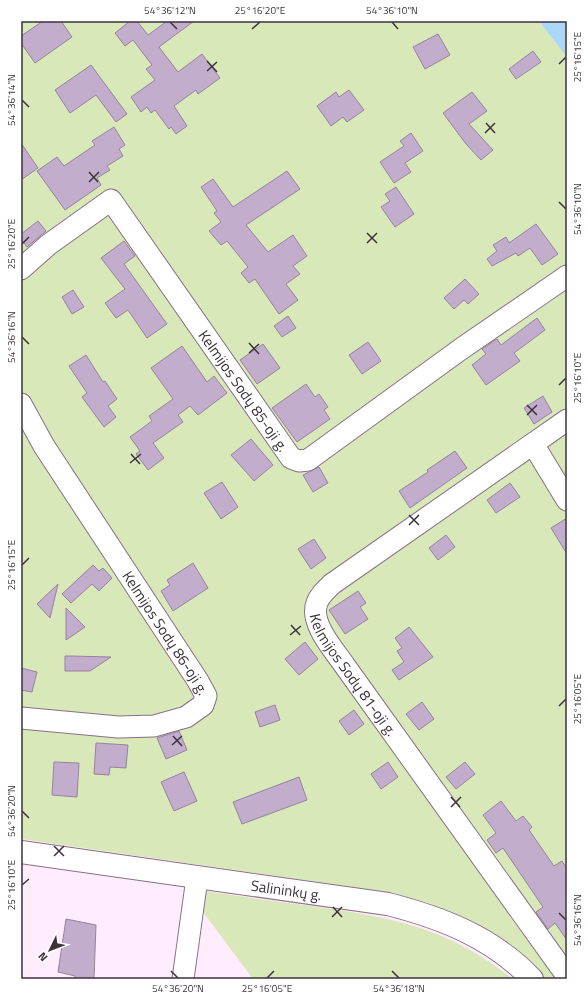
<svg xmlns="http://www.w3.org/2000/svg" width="588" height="1000" font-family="'Titillium Web',sans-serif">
<rect width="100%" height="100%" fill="#ffedfd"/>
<!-- green -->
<g fill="#d9e8b9">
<path d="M21 21H567V979H540L462 918 431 904 393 893 21 839Z"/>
<path d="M185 888C225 894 265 900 305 905 388 917 445 925 513 979H253Z"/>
</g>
<!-- water -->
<path fill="#abd8f9" d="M539 21H567V57Z"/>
<!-- building -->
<g fill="#c2aecc" stroke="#96829f">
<path d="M43 21H61L72 37 35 63 21 43V36Z"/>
<path d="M130 21H137L148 35 167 21H194L159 47 178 72 202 54 220 78 198 94 196 90 174 106 187 126 176 134 171 127 169 129 155 110 151 113 147 107 141 112 131 97 155 80 146 69 152 65 133 40 125 46 115 33Z"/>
<path d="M438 34 450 55 425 69 413 47Z"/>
<path d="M533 51 541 62 516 79 509 69Z"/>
<path d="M91 65 127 114 116 122 96 95 70 113 55 90Z"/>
<path d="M349 90 364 110 347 122 343 117 331 126 317 106 336 92 339 97Z"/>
<path d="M472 92 487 111 469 124 493 150 481 160 466 144 443 113Z"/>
<path d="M114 127 125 145 119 149 123 156 107 166 110 170 97 178 101 185 65 210 37 171 57 157 64 166 95 145 92 141Z"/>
<path d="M411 133 423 151 405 163 411 172 394 183 380 162 404 146 400 141Z"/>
<path d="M21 143 38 168 21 180Z"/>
<path d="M287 171 300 189 246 225 268 252 293 235 307 256 293 266 300 274 286 284 298 300 279 314 255 279 249 283 241 273 248 267 227 241 221 245 209 231 221 222 214 213 217 211 201 187 213 179 233 207Z"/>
<path d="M396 187 414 214 395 227 381 207 390 201 385 194Z"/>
<path d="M38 221 46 231 27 247 21 239V234Z"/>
<path d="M536 224 558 254 542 265 530 248 518 256 516 253 492 266 487 259 497 251 493 245 506 237 509 243Z"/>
<path d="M124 241 135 256 124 264 167 324 147 338 128 310 116 318 105 303 125 289 101 258Z"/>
<path d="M465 279 479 294 468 304 464 300 454 309 444 298Z"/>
<path d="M73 290 84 307 72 314 62 297Z"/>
<path d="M288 316 296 328 282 337 274 326Z"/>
<path d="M537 318 545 330 514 353 520 361 486 385 472 365 486 354 482 349 497 339 501 345Z"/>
<path d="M368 342 381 361 362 374 349 355Z"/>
<path d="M263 344 280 368 257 384 240 360Z"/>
<path d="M182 346 207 382 214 376 227 393 198 415 190 406 178 415 183 422 153 443 164 458 148 470 136 454 140 451 130 437 152 421 149 416 173 399 151 368Z"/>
<path d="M86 355 103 382 105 381 117 399 108 406 116 417 104 427 82 397 87 393 69 366Z"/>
<path d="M306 384 315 397 319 394 328 407 324 410 330 419 297 442 272 408Z"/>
<path d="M543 396 552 412 534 424 524 408Z"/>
<path d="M251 439 273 465 254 481 231 455Z"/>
<path d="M455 451 467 468 410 508 399 491 428 472 427 470Z"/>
<path d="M319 467 328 483 313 492 303 475Z"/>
<path d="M222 482 238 507 221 519 204 493Z"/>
<path d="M510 483 520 497 496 513 487 500Z"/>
<path d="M567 518V554L551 528Z"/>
<path d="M446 535 455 547 438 560 429 548Z"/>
<path d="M314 539 326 558 311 569 298 549Z"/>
<path d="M193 563 208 588 173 611 161 591 170 585 167 580Z"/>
<path d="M93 565 99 571 103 568 112 578 99 591 92 584 71 603 62 594Z"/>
<path d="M58 584 50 618 37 604Z"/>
<path d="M358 591 366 603 360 607 368 619 345 634 329 610Z"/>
<path d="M66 608 85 627 66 640Z"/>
<path d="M409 627 433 657 399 680 392 670 404 662 397 651 402 648 395 638Z"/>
<path d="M305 642 318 659 299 675 285 659Z"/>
<path d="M65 656H72L111 657 90 671H65Z"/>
<path d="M21 668 37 672 32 692 21 690Z"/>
<path d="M422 702 434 719 419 730 406 714Z"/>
<path d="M275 705 280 720 260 727 255 712Z"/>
<path d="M354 710 364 724 349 735 339 721Z"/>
<path d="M179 731 187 750 166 759 157 738Z"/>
<path d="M96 743 128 745 126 768 110 767 109 775 94 774Z"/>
<path d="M54 762 79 763 77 797 52 795Z"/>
<path d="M388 762 398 777 381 789 371 774Z"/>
<path d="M465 762 475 774 456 789 446 777Z"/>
<path d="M184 772 197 801 174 811 161 782Z"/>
<path d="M299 777 307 800 242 824 233 802Z"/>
<path d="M501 801 516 821 523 816 532 827 529 830 554 866 562 861 567 869V940L555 923 548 929 536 912 543 907 503 848 496 853 487 840 496 833 483 815Z"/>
<path d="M66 919 96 925 94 979H75V976L58 972Z"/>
</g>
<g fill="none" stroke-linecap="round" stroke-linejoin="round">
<defs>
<g id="minor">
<path id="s1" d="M21 269 48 245 111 200 291 458 299 461 308 460 461 349 567 276"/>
<path id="s2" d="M21 404 44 446 198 681 206 696 203 705 186 717 154 726 118 727 21 718"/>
<path id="s3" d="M567 420 332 584C326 590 319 596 317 603 309 623 335 651 345 666L567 976"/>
<path d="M533 444 567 500"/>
<path d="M183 979 197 878"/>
</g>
<g id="major">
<path id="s4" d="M21 852 388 904C442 918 492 937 532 979"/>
</g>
</defs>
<!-- minor casing -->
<use href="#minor" stroke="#896f87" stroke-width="23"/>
<!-- major casing -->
<use href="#major" stroke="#896f87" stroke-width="24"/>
<!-- minor -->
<use href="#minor" stroke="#fff" stroke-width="21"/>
<!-- major -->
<use href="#major" stroke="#fff" stroke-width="22"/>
</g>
<!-- ticks -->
<path fill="none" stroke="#3d323c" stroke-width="1.5" d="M170 22 177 29M392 22 398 29M252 29 260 22M207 61 217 72M559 64 566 57M207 71 217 62M22 100 29 107M486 123 495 133M485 133 495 123M89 172 98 182M89 182 99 172M559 202 566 209M367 233 377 243M367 243 377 233M22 244 29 237M22 337 29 344M249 343 259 354M249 353 259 344M559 385 566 378M527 405 537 415M527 415 537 405M131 454 140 464M130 463 141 454M409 515 419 525M409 525 419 515M22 565 29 558M291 625 300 635M290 635 301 626M559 706 566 699M173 736 182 746M172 745 182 736M451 797 460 807M451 807 461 797M22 811 29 818M54 846 64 856M54 856 64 846M22 885 29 879M333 907 342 917M559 913 566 920M332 917 342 907M171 971 178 978M392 971 399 978M267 978 274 971"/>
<g text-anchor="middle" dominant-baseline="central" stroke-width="3" stroke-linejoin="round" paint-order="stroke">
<!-- street labels -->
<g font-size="15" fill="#3d323c" stroke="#fff">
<text stroke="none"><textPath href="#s1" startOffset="346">Kelmijos Sodų 85-oji g.</textPath></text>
<text stroke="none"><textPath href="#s2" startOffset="271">Kelmijos Sodų 86-oji g.</textPath></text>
<text stroke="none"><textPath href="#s3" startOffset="394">Kelmijos Sodų 81-oji g.</textPath></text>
<text stroke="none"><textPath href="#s4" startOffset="268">Salininkų g.</textPath></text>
</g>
</g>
<!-- border -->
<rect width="588" height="1000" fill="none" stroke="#ffffff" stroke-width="44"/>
<!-- north arrow -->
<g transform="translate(50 950) rotate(227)" stroke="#ffffff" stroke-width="3" paint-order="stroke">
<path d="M0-3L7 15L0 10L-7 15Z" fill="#3d323c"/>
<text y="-6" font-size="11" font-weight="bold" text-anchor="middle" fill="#3d323c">N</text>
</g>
<rect x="22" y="22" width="544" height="956" fill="none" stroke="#3d323c" stroke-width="1.5"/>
<g font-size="10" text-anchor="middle" fill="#3d323c">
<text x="170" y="14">54°36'12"N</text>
<text x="260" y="14">25°16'20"E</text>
<text x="392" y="14">54°36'10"N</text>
<text transform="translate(577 57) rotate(-90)" y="4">25°16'15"E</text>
<text transform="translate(11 100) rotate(-90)" y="4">54°36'14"N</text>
<text transform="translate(577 209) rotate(-90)" y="4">54°36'10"N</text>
<text transform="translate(11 244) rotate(-90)" y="4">25°16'20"E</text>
<text transform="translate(11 337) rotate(-90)" y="4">54°36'16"N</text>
<text transform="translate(577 378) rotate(-90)" y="4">25°16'10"E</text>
<text transform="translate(11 565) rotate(-90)" y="4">25°16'15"E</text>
<text transform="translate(577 699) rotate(-90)" y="4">25°16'05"E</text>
<text transform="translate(11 811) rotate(-90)" y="4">54°36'20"N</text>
<text transform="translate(11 885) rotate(-90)" y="4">25°16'10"E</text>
<text transform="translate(577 920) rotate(-90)" y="4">54°36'16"N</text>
<text x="178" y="992">54°36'20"N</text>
<text x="267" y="992">25°16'05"E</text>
<text x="399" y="992">54°36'18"N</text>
</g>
</svg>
